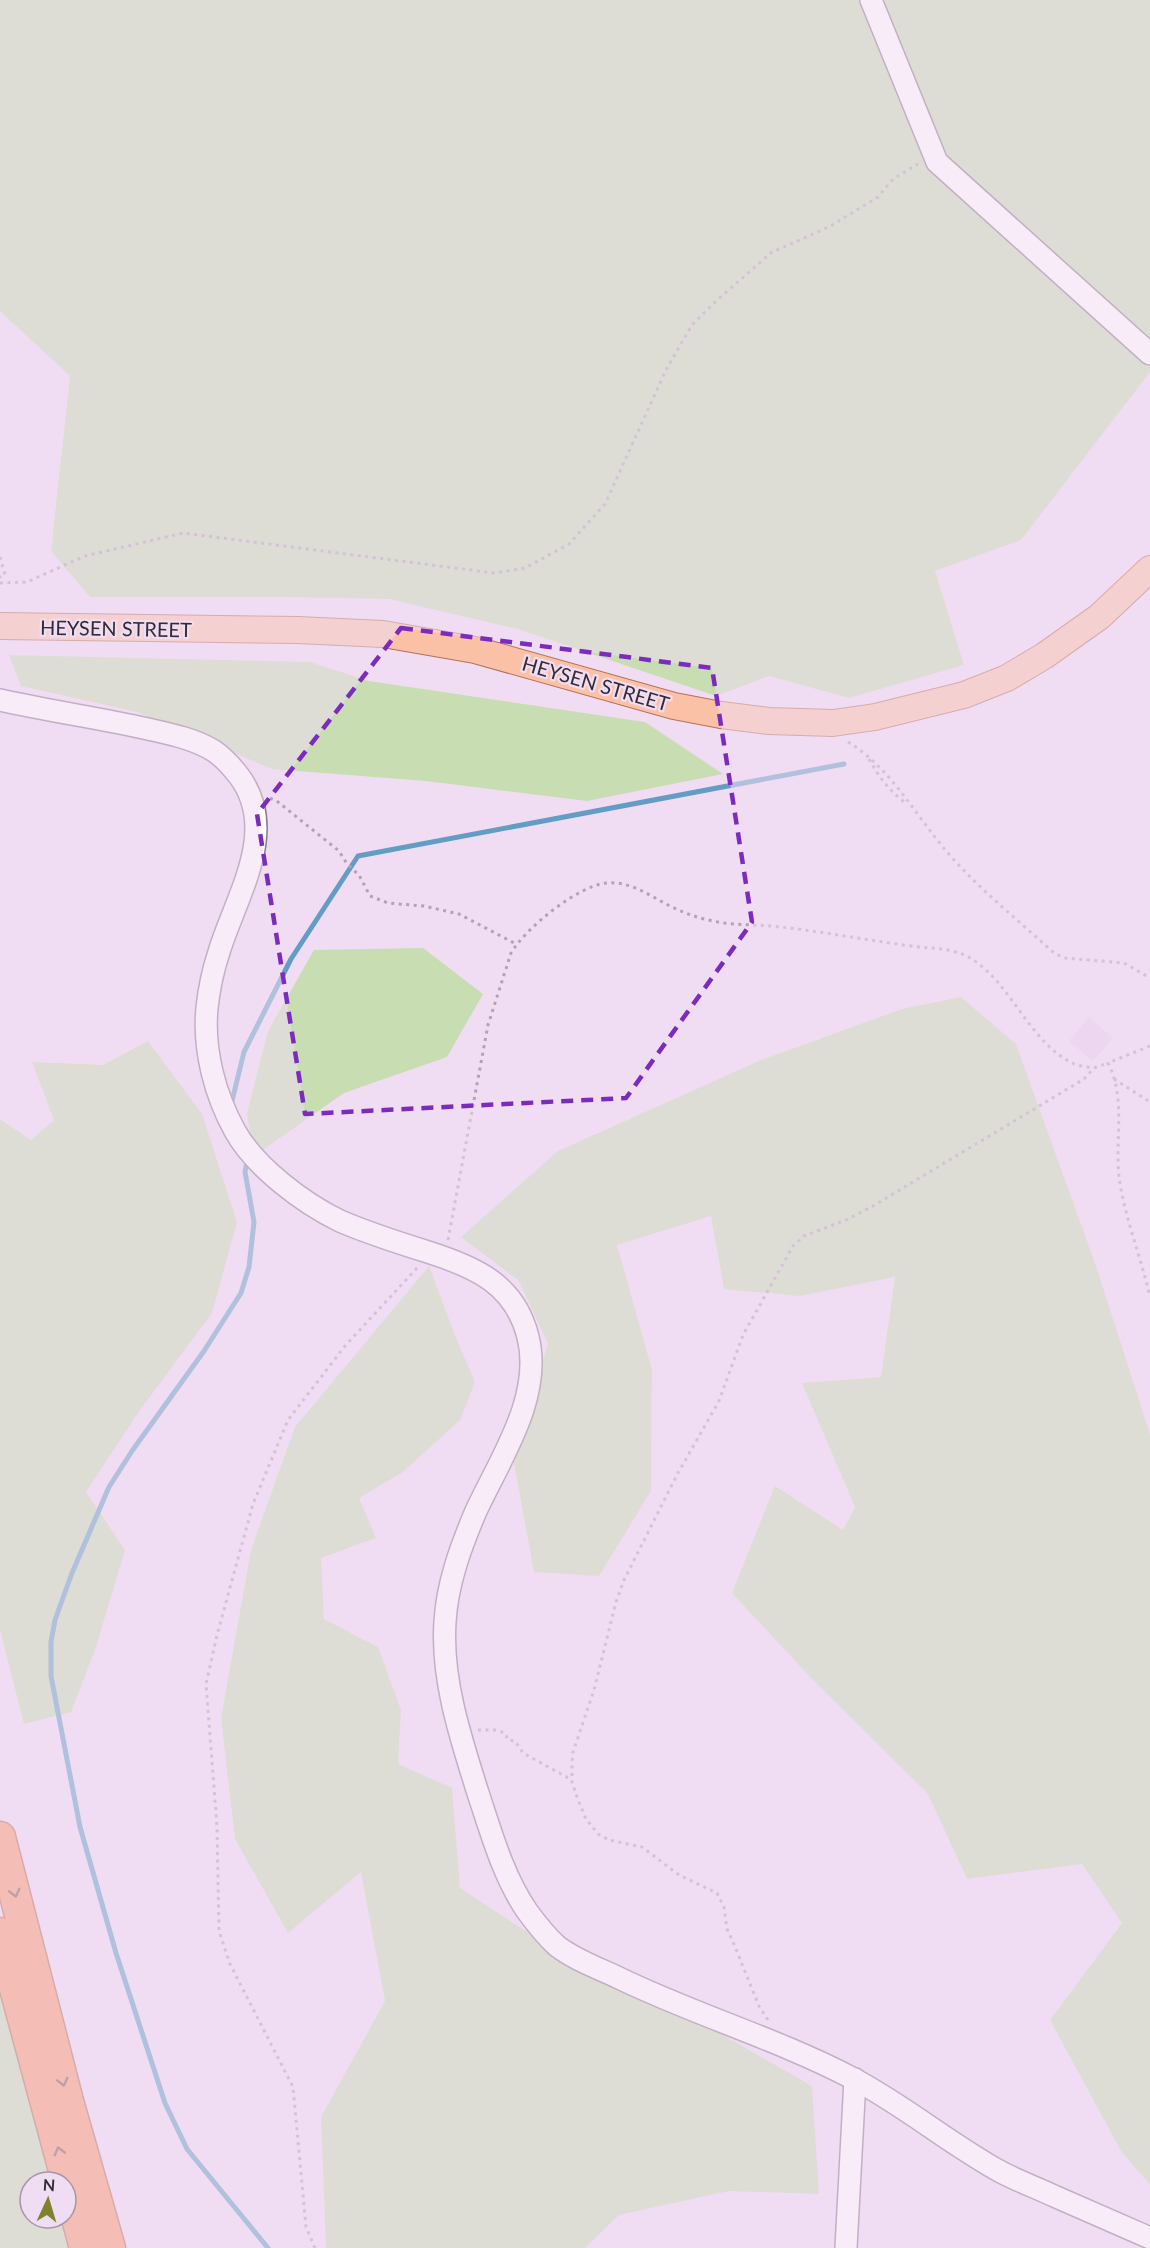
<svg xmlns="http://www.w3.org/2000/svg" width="1150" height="2248" font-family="Lato,sans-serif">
<rect width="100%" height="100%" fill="#f1ddf3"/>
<!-- built -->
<path fill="#e8cfeb" d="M1089 1017 1113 1038 1093 1061 1069 1041Z"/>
<!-- green -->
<g fill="#c8ddb1" fill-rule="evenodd">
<path d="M0 0H1150V372L1021 540 935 571 964 665 849 698 769 676 716 696 518 629 389 599 279 597H90L51 551 70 376 0 311Z"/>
<path d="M9 655 310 662 369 681 645 722 723 774 587 801 426 781 272 769 137 712 21 686Z"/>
<path d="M423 948 483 994 447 1057 344 1093 254 1156 247 1114 268 1031 314 950Z"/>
<path d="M961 997 1016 1044 1096 1266 1150 1434V2185L1121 2151 1050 2020 1122 1923 1082 1864 967 1879 928 1794 810 1677 732 1593 775 1486 843 1530 855 1507 802 1383 881 1377 895 1277 800 1296 724 1289 711 1216 617 1245 652 1370 651 1491 599 1576 534 1572 512 1452 548 1344 519 1281 461 1237 558 1151 761 1060 902 1009Z"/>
<path d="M148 1041 202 1114 237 1222 212 1313 138 1413 86 1492 125 1550 95 1650 71 1712 24 1724 0 1630V1119L31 1140 54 1120 32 1062 103 1065Z"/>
<path d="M429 1266 454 1333 475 1382 460 1420 403 1472 359 1498 376 1538 321 1558 324 1619 378 1647 401 1710 398 1764 452 1788 460 1888 521 1928 704 2024 812 2086 819 2194 729 2191 619 2215 585 2248H326L321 2117 385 2001 361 1872 288 1933 235 1839 221 1718 251 1550 295 1427Z"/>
<path d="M0 1928 86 2248H0ZM30 2182H66V2218H30Z"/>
</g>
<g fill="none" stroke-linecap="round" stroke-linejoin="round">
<!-- stream -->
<g stroke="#639dc4" stroke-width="5">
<path d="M232 1101 244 1052 291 959 358 856 844 764"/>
<path d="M247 1162 245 1172 254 1222 249 1267 241 1293 204 1351 132 1451 109 1487 72 1573 55 1620 51 1642V1676L80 1827 116 1953 165 2103 187 2149 268 2248"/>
</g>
<defs>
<g id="minor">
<path d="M871 0 937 162 1150 354"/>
<path d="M0 700C49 711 99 718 148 729 170 734 195 739 214 751 223 757 232 767 239 776 280 831 236 896 219 952 213 970 209 989 207 1008 203 1050 215 1095 235 1131 255 1167 303 1203 340 1221 368 1233 399 1243 428 1252 475 1267 515 1284 528 1337 543 1397 500 1459 476 1511 461 1546 447 1584 445 1622 441 1679 461 1739 478 1793 491 1832 503 1876 527 1911 535 1922 546 1936 557 1946 575 1960 598 1968 619 1978 695 2015 778 2039 854 2079 905 2106 950 2144 1001 2172 1018 2181 1037 2188 1054 2196 1086 2210 1118 2224 1150 2238"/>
<path d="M846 2248 855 2079"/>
</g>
<path id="major" d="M0 626 298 630 383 634 475 650 674 706 721 715 769 721 833 723 875 717 964 695 1007 678 1044 656 1099 617 1150 569"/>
<g id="highway">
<path d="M0 1837 68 2101 110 2248"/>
<path d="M0 1933 85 2248"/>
</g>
</defs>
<!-- minor casing -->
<use href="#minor" stroke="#8b798d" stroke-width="24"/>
<!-- major casing -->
<use href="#major" stroke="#b37257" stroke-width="28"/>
<!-- highway casing -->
<use href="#highway" stroke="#b37257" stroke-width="33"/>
<!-- path -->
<g stroke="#b2a2b4" stroke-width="3" stroke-dasharray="3 4.5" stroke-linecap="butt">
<path d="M0 557 5 575 0 577"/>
<path d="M0 583 27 582 85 556 183 533 494 573 525 568 569 544 605 504 666 370 692 325 714 303 772 252 829 227 878 197 893 179 918 164"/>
<path d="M848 742C891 768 915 815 948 853 980 890 1018 920 1054 953L1065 958 1124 963 1150 978"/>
<path d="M869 759C879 777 890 792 907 804"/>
<path d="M270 798 278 802 339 851 347 864 359 875 370 896 388 903 424 906 459 914 516 944"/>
<path d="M1150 1046 1108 1063C1126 1097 1115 1140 1119 1177 1125 1219 1141 1257 1150 1297"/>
<path d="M1114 1079 1150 1102"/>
<path d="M448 1240 488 1025 511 953C525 929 578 885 607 883 631 881 650 896 670 906 684 913 698 918 713 921 735 926 758 924 781 927 824 932 867 940 911 946 933 949 952 947 972 959 1012 985 1029 1041 1072 1063 1078 1066 1087 1067 1094 1068"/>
<path d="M478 1730H495L505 1733 508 1740 515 1741 523 1753 572 1780"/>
<path d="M768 2020 759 2006 733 1942 727 1929 724 1907 717 1893 679 1875 642 1847 609 1840 598 1834 586 1819 577 1797 572 1782V1763L573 1752 594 1690 616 1602 624 1580 678 1473 719 1401 743 1335 793 1246 804 1236 846 1220 873 1206 1084 1079 1094 1068 1108 1063"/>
<path d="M315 2248 306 2227 293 2087 230 1964 219 1931 217 1826 206 1684 217 1635 253 1504 288 1420 345 1346 417 1268"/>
</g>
<!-- minor -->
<use href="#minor" stroke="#fff" stroke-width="21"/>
<!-- major -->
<use href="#major" stroke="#fbc1a6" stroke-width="26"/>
<!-- highway -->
<use href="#highway" stroke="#f8976a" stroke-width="30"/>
</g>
<!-- one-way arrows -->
<defs><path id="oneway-chevron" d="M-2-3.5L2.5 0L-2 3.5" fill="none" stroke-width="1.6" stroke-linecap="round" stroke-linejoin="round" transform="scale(1.5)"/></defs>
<g stroke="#82574a">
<use href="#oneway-chevron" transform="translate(15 1893) rotate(76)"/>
<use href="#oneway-chevron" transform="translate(63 2082) rotate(76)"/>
<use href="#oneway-chevron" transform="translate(59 2151) rotate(-105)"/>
</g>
<!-- marked area -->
<path d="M0 0H1150V2248H0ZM401 628 712 668 752 922 626 1098 305 1114 257 814Z" fill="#f1ddf3" fill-opacity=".55" fill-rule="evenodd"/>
<path fill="none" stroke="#7b2cbf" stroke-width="4.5" stroke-dasharray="12 8" stroke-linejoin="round" d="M401 628 712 668 752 922 626 1098 305 1114 257 814Z"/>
<g text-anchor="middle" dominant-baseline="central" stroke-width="4.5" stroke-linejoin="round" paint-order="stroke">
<!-- street labels -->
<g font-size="20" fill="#332c34" stroke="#f1ddf3">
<text transform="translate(116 628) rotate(1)">HEYSEN STREET</text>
<text transform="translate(596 683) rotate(16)">HEYSEN STREET</text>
</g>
</g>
<!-- north arrow -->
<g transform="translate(48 2200) rotate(4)"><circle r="28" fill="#f1ddf3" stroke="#a596a7" stroke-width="1.5"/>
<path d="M0-4.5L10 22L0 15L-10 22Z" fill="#7e822c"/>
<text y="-9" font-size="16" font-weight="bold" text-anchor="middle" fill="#332c34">N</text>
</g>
</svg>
